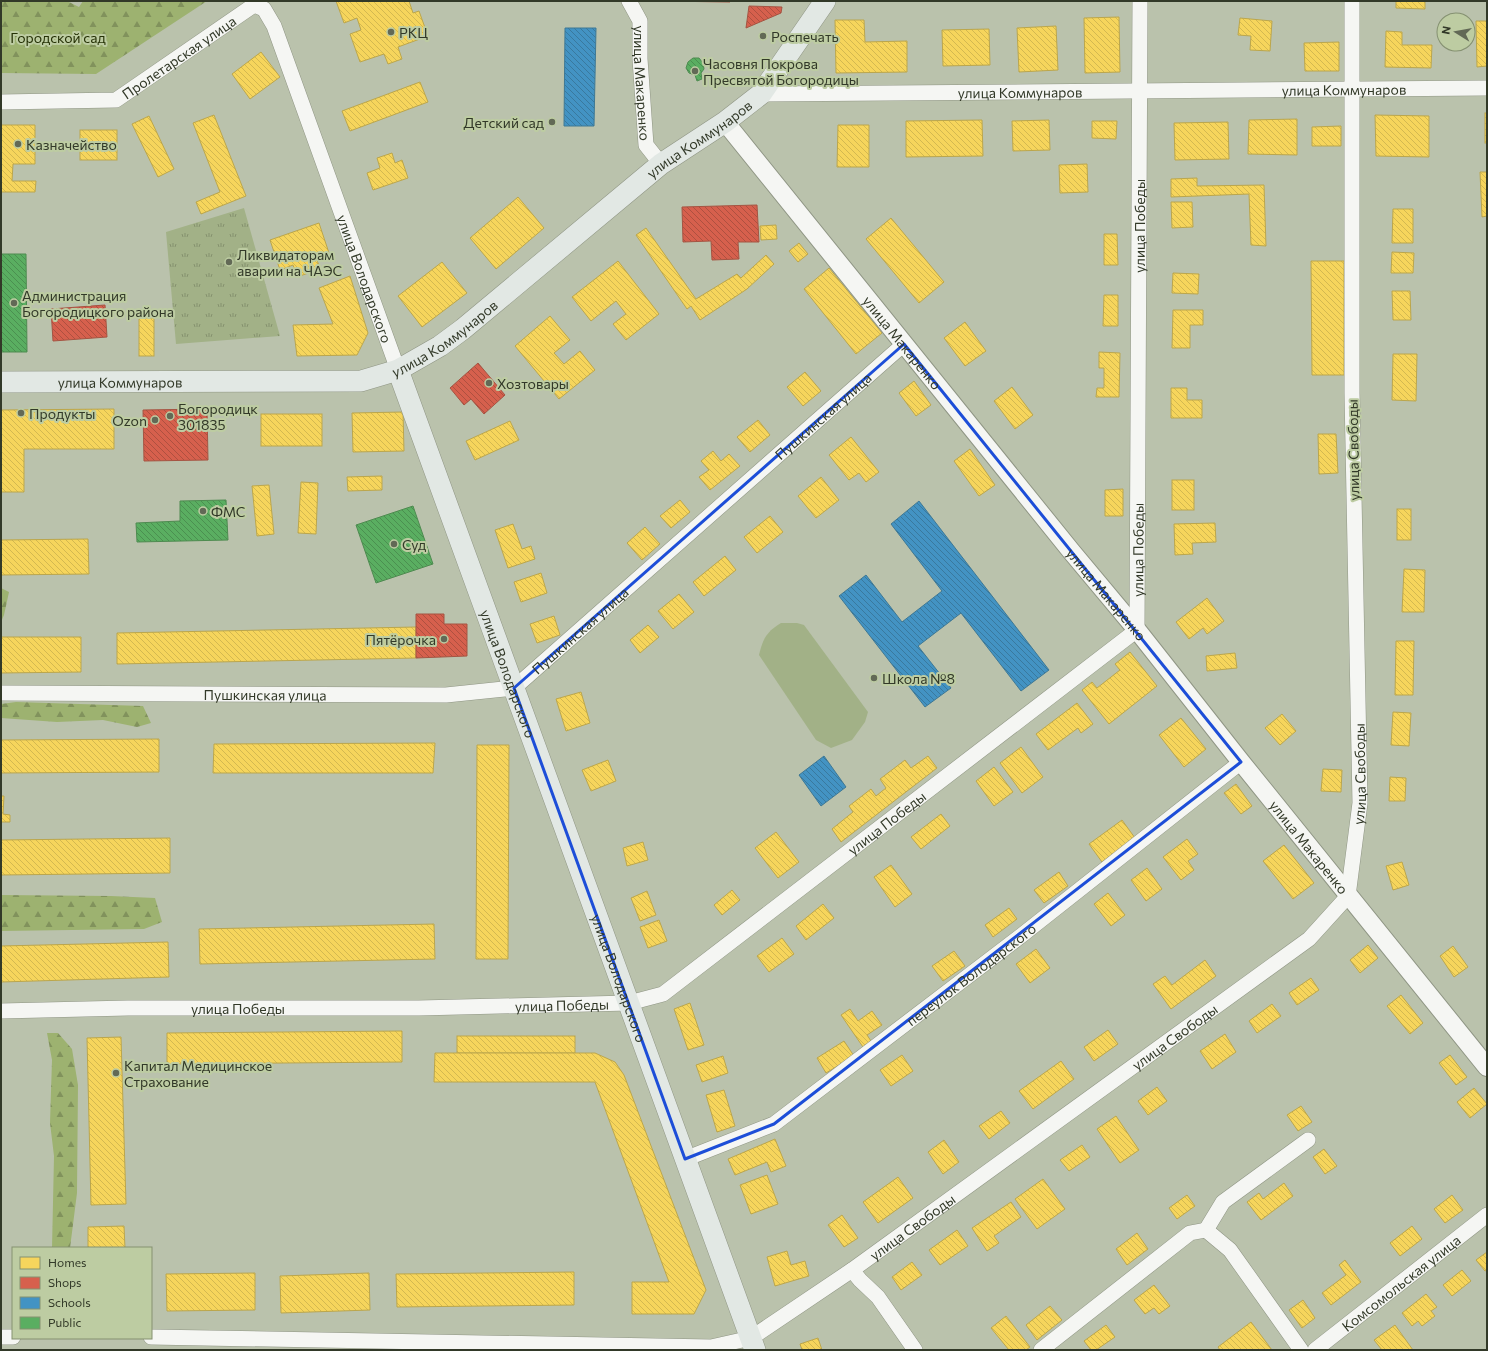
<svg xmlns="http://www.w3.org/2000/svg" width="1488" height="1351" font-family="Commissioner,sans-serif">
<defs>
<pattern id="grass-tufts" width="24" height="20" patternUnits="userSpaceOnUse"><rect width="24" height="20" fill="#a2b187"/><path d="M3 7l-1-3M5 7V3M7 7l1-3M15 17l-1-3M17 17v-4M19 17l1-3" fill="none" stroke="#85916e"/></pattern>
<pattern id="forest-firs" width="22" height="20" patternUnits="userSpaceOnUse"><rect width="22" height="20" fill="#9db270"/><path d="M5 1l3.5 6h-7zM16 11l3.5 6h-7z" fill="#81925c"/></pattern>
<pattern id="homes-back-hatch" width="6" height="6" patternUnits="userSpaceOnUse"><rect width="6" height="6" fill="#f6d55c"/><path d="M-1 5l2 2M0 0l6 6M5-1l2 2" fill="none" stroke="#d3b850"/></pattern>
<pattern id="shops-back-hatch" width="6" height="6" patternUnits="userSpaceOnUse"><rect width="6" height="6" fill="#d6604d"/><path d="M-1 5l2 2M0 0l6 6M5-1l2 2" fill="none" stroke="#ae5040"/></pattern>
<pattern id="schools-back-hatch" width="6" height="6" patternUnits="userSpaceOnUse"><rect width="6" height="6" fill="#4393c3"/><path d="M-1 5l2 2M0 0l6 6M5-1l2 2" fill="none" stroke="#39799e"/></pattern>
<pattern id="public-back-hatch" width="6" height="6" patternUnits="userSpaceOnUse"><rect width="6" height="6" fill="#5aae61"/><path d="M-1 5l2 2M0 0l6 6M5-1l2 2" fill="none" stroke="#4b8f50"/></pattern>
</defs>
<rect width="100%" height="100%" fill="#bac2ac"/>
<!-- grass -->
<path fill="url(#grass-tufts)" d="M244 208 280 336 176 344 166 232Z"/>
<!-- forest -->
<g fill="url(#forest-firs)">
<path d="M1 1H67L79 7 83 1H207L96 74 1 73Z"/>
<path d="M1 588 9 592 4 615 1 622Z"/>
<path d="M16 702 143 706 151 723 137 727 103 720 57 722 1 718V704Z"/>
<path d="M1 895 111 896 155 898 162 922 144 929 1 931Z"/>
<path d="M47 1033H58L72 1049 78 1085 77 1193 70 1248H52L54 1156 50 1123 52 1060Z"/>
</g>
<!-- pitch -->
<path fill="#a2b187" d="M781 623H797L804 625 868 712 865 722 852 740 831 748 816 740 759 655C763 639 766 632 781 623Z"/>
<!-- homes -->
<g fill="url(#homes-back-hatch)" stroke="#bba64c">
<path d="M336 1H409L413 13 419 11 428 36 398 47 402 59 388 64 384 54 360 62 350 34 361 30 357 18 344 23Z"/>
<path d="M1396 1H1425V9L1396 8Z"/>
<path d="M1119 17 1120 72 1085 73 1084 18Z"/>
<path d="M1240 18 1272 21 1270 51 1250 50 1251 36 1238 35Z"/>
<path d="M835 20H864L865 42 907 41V72L836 73Z"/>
<path d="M1476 21H1487V66L1477 67Z"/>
<path d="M1056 26 1058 70 1019 72 1017 28Z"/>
<path d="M989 29 990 65 943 66 942 30Z"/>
<path d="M1386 31 1402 32V45H1432L1431 68 1385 67Z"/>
<path d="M1339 42V71H1305L1304 43Z"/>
<path d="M261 52 280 77 250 99 232 74Z"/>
<path d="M420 82 428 102 350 131 342 111Z"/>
<rect x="1485" y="113" width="2" height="30"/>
<path d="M214 115 246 196 201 214 196 202 220 192 193 123Z"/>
<path d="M1375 115 1429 116V157L1376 156Z"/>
<path d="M149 116 174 169 158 177 132 124Z"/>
<path d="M1297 119V155L1248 154 1249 120Z"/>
<path d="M982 120 983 156 906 157V121Z"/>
<path d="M1049 120 1050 150 1013 151 1012 121Z"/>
<path d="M1092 121H1117L1116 139 1092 138Z"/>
<path d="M1228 122 1229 159 1175 160 1174 123Z"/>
<path d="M1 125H35V164H13L12 181H36L35 192H1Z"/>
<path d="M838 125H869V167H837Z"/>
<path d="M1341 126V146H1312V127Z"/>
<rect x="80" y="130" width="37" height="30"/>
<path d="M392 153 395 163 402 160 408 178 373 190 367 173 380 168 377 158Z"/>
<path d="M1087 164 1088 192 1060 193 1059 165Z"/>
<path d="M1480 172H1487V216L1482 217Z"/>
<path d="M1197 178V186L1264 185 1266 246 1251 245 1249 194 1171 197V179Z"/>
<path d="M518 197 544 228 496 269 470 238Z"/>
<path d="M1171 202H1192L1193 227 1172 228Z"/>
<path d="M1393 209H1413V243H1392Z"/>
<path d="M891 218 944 282 919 303 866 239Z"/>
<path d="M319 223 329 253 316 257 320 269 297 277 293 265 280 270 270 240Z"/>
<path d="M776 225 777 239 761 240 760 226Z"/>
<path d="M646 228 696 299 737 274 741 278 766 255 774 264 747 289 700 320 691 306 687 309 636 235Z"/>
<path d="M1104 234H1117L1118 265H1104Z"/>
<path d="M799 243 808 254 798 262 789 251Z"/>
<path d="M1392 252 1414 253 1413 273H1391Z"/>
<path d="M618 261 659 314 626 340 613 324 626 314 616 301 591 321 572 297Z"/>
<path d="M1311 261H1344V375H1312Z"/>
<path d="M442 262 467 293 422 327 398 296Z"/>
<path d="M829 268 882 333 856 354 804 289Z"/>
<path d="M1173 273 1199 274 1198 294 1172 293Z"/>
<path d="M350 276 368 333 357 355 297 356 293 325 333 324 319 288Z"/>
<path d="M1392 291H1410L1411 320H1393Z"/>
<path d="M1104 295H1118V326H1103Z"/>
<path d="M1173 310H1203V325H1190V348H1172Z"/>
<path d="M550 316 570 340 554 353 564 364 580 351 595 370 559 399 515 346Z"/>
<rect x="139" y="318" width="15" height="38"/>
<path d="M965 322 986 351 965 366 944 338Z"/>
<path d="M1099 352 1120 353 1119 397H1096L1097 388H1104V368H1099Z"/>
<path d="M1393 354H1417L1416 401 1392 400Z"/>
<path d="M805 372 821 391 803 406 787 387Z"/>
<path d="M914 381 931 405 916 416 899 393Z"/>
<path d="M1012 387 1033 415 1015 429 994 401Z"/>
<path d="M1171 388H1187V400H1202V418H1171Z"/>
<path d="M114 409V449H24V492H1V410Z"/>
<path d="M403 412 404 451 353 452 352 413Z"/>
<rect x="261" y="414" width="61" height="32"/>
<path d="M758 420 770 435 750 452 737 437Z"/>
<path d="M510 421 519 440 475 460 466 441Z"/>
<path d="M1318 434H1336L1338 473 1319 474Z"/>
<path d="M851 437 879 472 866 482 859 473 849 480 829 455Z"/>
<path d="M970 449 995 485 979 496 954 461Z"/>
<path d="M713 451 721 461 729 454 740 466 710 490 699 477 709 470 701 461Z"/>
<path d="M382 476V490L348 491 347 477Z"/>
<path d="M821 477 839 500 816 518 798 496Z"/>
<rect x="1172" y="480" width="22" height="30"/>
<path d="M301 482 318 483 316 534 298 533Z"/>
<path d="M269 485 274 534 257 536 252 486Z"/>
<path d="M1123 489V516H1105V490Z"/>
<path d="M680 500 690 512 671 528 660 516Z"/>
<rect x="1397" y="509" width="14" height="31"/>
<path d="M770 516 783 532 757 553 744 537Z"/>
<path d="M1215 523 1216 542 1192 543 1193 554 1175 555 1174 524Z"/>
<path d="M513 524 522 549 531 546 535 559 508 568 495 530Z"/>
<path d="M645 527 660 544 642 560 627 543Z"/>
<path d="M88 539 89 574 1 575V540Z"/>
<path d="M725 556 736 570 704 596 693 582Z"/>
<path d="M1404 569 1425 570 1424 612H1402Z"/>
<path d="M541 573 547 593 521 602 514 582Z"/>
<path d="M679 594 694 612 673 629 658 611Z"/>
<path d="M1207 598 1224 621 1207 634 1203 628 1189 639 1176 622Z"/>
<path d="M554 616 560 635 537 643 530 624Z"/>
<path d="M648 625 659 637 640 653 630 640Z"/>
<path d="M416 627V658L117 664V633Z"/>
<path d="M1 637H81V672L1 673Z"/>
<path d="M1396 641H1414L1413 695H1395Z"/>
<path d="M1130 652 1157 686 1109 724 1082 690 1092 682 1097 688 1120 670 1115 664Z"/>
<path d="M1235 653 1237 668 1207 671 1206 656Z"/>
<path d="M581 692 590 723 566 731 556 699Z"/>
<path d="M1077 703 1093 724 1081 733 1078 728 1048 750 1036 734Z"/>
<path d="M1393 712 1411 713 1409 746 1391 745Z"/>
<path d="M1282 714 1296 731 1280 745 1265 728Z"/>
<path d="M1181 718 1206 749 1184 767 1159 735Z"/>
<path d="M159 739V772L1 773V740Z"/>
<path d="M435 743 433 773H213L214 744Z"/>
<path d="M477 745H509L508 959H476Z"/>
<path d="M1021 747 1043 777 1022 793 1000 763Z"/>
<path d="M928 756 937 768 841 842 832 829 853 812 849 806 871 789 876 796 886 788 880 779 905 760 911 768Z"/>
<path d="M608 760 616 781 591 791 582 770Z"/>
<path d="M994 767 1013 792 994 806 976 781Z"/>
<path d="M1323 769 1342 770 1341 792 1321 791Z"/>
<path d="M1390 777 1406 778 1405 801H1389Z"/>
<path d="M1236 784 1252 806 1241 814 1224 793Z"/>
<path d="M1 796H4L3 814 10 815V822H1Z"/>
<path d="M941 814 950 826 921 849 911 837Z"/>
<path d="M1122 820 1135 838 1102 862 1089 844Z"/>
<path d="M776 832 799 862 778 878 755 848Z"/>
<path d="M170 838V873L1 875V840Z"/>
<path d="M1187 839 1198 854 1188 861 1194 870 1181 880 1163 857Z"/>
<path d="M643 842 648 860 627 866 623 848Z"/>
<path d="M1284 845 1314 883 1293 899 1263 861Z"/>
<path d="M1402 862 1409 885 1393 890 1386 866Z"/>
<path d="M891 865 912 894 895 907 874 877Z"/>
<path d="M1147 868 1162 889 1146 901 1131 880Z"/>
<path d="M1059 872 1068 886 1044 903 1034 890Z"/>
<path d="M732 890 740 900 722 915 714 905Z"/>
<path d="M647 891 656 915 640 921 631 898Z"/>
<path d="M1108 893 1125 915 1111 926 1094 904Z"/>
<path d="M823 904 834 918 806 940 796 926Z"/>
<path d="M1009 908 1017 919 993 937 985 925Z"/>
<path d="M659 920 667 941 648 948 640 927Z"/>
<path d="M434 924 435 959 200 964 199 929Z"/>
<path d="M782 938 794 954 769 972 757 956Z"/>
<path d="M168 942 169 977 1 982V946Z"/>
<path d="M1368 945 1378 958 1360 973 1350 960Z"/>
<path d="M1453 946 1468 967 1454 977 1440 956Z"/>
<path d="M1036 949 1050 968 1030 983 1016 964Z"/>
<path d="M954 951 965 966 943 981 932 966Z"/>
<path d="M1205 960 1216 976 1171 1009 1153 984 1165 976 1172 985Z"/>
<path d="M1311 978 1319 990 1297 1005 1289 993Z"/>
<path d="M1401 995 1423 1023 1410 1034 1387 1006Z"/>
<path d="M690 1003 704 1045 688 1050 674 1009Z"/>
<path d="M1272 1004 1281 1016 1257 1033 1249 1021Z"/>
<path d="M850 1009 858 1021 872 1011 882 1025 867 1035 871 1041 863 1047 841 1015Z"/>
<path d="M1108 1030 1118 1044 1094 1061 1084 1047Z"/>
<path d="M402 1031V1062L167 1064V1033Z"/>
<path d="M1225 1034 1236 1052 1212 1069 1200 1051Z"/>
<rect x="457" y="1036" width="118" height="17"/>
<path d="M121 1037 126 1204 91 1205 87 1038Z"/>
<path d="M844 1041 854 1056 826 1073 817 1058Z"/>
<path d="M435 1053H595L615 1062 624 1075 706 1290 694 1314H632V1282H669L595 1082H434Z"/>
<path d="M902 1055 913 1071 891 1086 880 1070Z"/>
<path d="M1450 1055 1467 1077 1456 1085 1439 1063Z"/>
<path d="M723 1056 728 1073 702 1082 696 1065Z"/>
<path d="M1061 1061 1074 1079 1033 1109 1019 1091Z"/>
<path d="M1157 1087 1167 1101 1148 1115 1138 1101Z"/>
<path d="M1474 1088 1487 1104 1470 1118 1457 1102Z"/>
<path d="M724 1090 735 1126 717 1132 706 1095Z"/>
<path d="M1301 1106 1312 1122 1298 1131 1287 1115Z"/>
<path d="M1001 1111 1010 1123 989 1139 979 1126Z"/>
<path d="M1116 1116 1139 1150 1120 1163 1097 1129Z"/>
<path d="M775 1139 786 1166 771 1172 767 1162 735 1175 728 1159Z"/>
<path d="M944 1140 959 1162 943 1174 928 1152Z"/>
<path d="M1082 1145 1090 1157 1069 1171 1060 1160Z"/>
<path d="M1324 1149 1337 1166 1325 1174 1313 1157Z"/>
<path d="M767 1175 778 1204 751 1214 740 1185Z"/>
<path d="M898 1177 913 1198 878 1223 863 1202Z"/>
<path d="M1043 1179 1065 1209 1037 1229 1015 1199Z"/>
<path d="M1284 1183 1293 1196 1261 1220 1247 1202 1259 1193 1263 1199Z"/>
<path d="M1187 1195 1195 1206 1177 1219 1169 1208Z"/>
<path d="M1452 1195 1463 1210 1445 1223 1434 1209Z"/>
<path d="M1011 1202 1021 1217 994 1236 999 1243 987 1251 972 1228Z"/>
<path d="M842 1215 858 1238 844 1247 828 1225Z"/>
<path d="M124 1226 125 1248H88V1227Z"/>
<path d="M1412 1226 1422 1239 1400 1256 1390 1243Z"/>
<path d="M957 1230 968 1246 940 1265 929 1250Z"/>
<path d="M1137 1233 1148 1249 1127 1265 1116 1249Z"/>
<path d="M787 1251 791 1265 805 1261 809 1276 775 1286 767 1257Z"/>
<path d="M1487 1252V1270L1485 1271 1476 1260Z"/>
<path d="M1345 1260 1361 1282 1331 1305 1322 1293 1346 1275 1339 1265Z"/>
<path d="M912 1262 922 1275 901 1290 892 1277Z"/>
<path d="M1462 1270 1471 1281 1452 1296 1443 1285Z"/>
<path d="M574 1272V1305L397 1307 396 1274Z"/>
<path d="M255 1273V1310L167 1311 166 1274Z"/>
<path d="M369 1273 370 1310 281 1313 280 1276Z"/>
<path d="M1154 1285 1170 1306 1159 1314 1154 1308 1145 1314 1134 1300Z"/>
<path d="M1426 1294 1437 1307 1431 1311 1435 1316 1422 1326 1418 1321 1412 1326 1402 1313Z"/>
<path d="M1303 1300 1315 1318 1302 1328 1289 1310Z"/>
<path d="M1050 1306 1062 1320 1037 1340 1026 1325Z"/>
<path d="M1006 1316 1030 1347 1026 1350H1009L991 1328Z"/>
<path d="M1251 1322 1272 1350H1220L1218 1347Z"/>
<path d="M1106 1325 1115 1337 1096 1350H1091L1084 1341Z"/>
<path d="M1395 1325 1413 1350H1382L1374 1340Z"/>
<path d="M818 1338 822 1350H802L800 1344Z"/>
</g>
<!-- shops -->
<g fill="url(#shops-back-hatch)" stroke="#a55442">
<path d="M661 1H730V2Z"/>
<path d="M749 6 782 7 781 13 746 28Z"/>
<path d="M757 205 759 242H738L739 259 712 260 711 241 683 242 682 207Z"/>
<path d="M105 305 107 337 53 341 51 309Z"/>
<path d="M478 363 505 395 484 414 471 399 464 405 450 388Z"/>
<path d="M207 409 208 460 144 461 143 410Z"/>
<path d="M416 614H444V624H467V656L416 658Z"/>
</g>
<!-- schools -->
<g fill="url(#schools-back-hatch)" stroke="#3e7894">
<path d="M565 28H596L594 126H564Z"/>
<path d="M919 501 1049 670 1021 691 961 613 918 646 951 688 925 707 839 596 866 575 902 622 942 591 891 524Z"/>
<path d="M824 756 846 787 821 806 799 775Z"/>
</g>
<!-- public -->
<g fill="url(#public-back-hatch)" stroke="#4e8b50">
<path d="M693 58H699L703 63 704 69 701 73 702 79 697 81 695 75 689 73 686 68 688 62Z"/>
<path d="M1 254H26L27 352H1Z"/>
<path d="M226 500 228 540 137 542 136 523 180 521V501Z"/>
<path d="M413 506 433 564 376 583 356 525Z"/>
</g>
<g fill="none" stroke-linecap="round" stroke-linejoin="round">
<defs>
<g id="minor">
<path id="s1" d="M629 1 640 21V59L646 145 661 164"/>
<path id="s2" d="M254 5 264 9 274 26 398 370"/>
<path id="s3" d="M761 94 1487 88"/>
<path id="s4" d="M1 102 116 100 254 5V1"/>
<path id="s5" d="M1 693 446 695 514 688 904 344"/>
<path id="s6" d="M1 1011 128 1008H419L629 1003 663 994 1137 630 1140 1"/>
<path id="s7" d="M685 1159 774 1124 1022 935 1241 762"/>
<path d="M1206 1230 1230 1250 1301 1350"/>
<path d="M1206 1230 1223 1202 1308 1140"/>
<path d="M852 1270 860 1280 878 1297 915 1350"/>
<path d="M1 1337H13"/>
<path id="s8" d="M151 1337 711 1347 751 1338 852 1270 1309 939 1348 896 1360 803 1352 393V1"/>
<path d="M1041 1350 1190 1233 1206 1230"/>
<path id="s9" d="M1315 1350 1487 1215"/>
</g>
<g id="tertiary">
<path id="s10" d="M725 122 1071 551 1137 630 1241 762 1487 1067"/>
</g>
<g id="secondary">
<path id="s11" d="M398 370 755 1350"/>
<path id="s12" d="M1 382 361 381 398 370 440 346 463 329 661 164 725 122 761 94 825 1"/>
</g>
</defs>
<!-- minor casing -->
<use href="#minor" stroke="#8f9584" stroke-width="16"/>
<!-- tertiary casing -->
<use href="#tertiary" stroke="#8f9584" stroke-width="20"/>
<!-- secondary casing -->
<use href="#secondary" stroke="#8f9584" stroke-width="22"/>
<!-- minor -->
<use href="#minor" stroke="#f5f6f3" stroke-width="15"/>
<!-- tertiary -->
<use href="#tertiary" stroke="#f5f6f3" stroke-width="18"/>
<!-- secondary -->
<use href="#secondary" stroke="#e2e8e4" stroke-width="21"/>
</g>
<!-- marked area -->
<path fill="none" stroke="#1d4ed8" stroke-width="3" stroke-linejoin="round" d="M904 344 1241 762 774 1124 685 1159 514 688Z"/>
<!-- markers -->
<g fill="#626956" stroke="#bdcca2" stroke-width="1.5">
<circle cx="391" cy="32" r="4"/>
<circle cx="763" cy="36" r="4"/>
<circle cx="695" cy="71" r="4"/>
<circle cx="552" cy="122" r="4"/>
<circle cx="18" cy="144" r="4"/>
<circle cx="229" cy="262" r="4"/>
<circle cx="14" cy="303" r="4"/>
<circle cx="489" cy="383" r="4"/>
<circle cx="21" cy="413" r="4"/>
<circle cx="170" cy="416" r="4"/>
<circle cx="155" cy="420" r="4"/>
<circle cx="203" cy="511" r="4"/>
<circle cx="394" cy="544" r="4"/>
<circle cx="444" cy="639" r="4"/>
<circle cx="874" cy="678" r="4"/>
<circle cx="116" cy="1073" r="4"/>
</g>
<g text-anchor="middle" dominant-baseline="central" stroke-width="4" stroke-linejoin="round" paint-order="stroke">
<!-- poi labels -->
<g font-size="14" fill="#323928" stroke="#bdcca2" text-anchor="start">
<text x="399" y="32">РКЦ</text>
<text x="771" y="36">Роспечать</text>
<text x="703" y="63">Часовня Покрова<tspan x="703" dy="16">Пресвятой Богородицы</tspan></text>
<text x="544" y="122" text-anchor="end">Детский сад</text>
<text x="26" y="144">Казначейство</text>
<text x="237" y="254">Ликвидаторам<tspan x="237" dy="16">аварии на ЧАЭС</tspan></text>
<text x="22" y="295">Администрация<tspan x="22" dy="16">Богородицкого района</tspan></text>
<text x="497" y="383">Хозтовары</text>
<text x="178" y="408">Богородицк<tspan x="178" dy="16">301835</tspan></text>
<text x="29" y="413">Продукты</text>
<text x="147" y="420" text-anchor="end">Ozon</text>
<text x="211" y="511">ФМС</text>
<text x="402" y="544">Суд</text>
<text x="436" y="639" text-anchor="end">Пятёрочка</text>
<text x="882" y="678">Школа №8</text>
<text x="124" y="1065">Капитал Медицинское<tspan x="124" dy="16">Страхование</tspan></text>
</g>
<!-- park labels -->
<g font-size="14" fill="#253106" stroke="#bdcca2">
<text x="58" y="37">Городской сад</text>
</g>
<!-- street labels -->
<g font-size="14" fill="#323928" stroke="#bdcca2">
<text stroke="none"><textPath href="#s4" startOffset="191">Пролетарская улица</textPath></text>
<text stroke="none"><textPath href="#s1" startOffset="85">улица Макаренко</textPath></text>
<text stroke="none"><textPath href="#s3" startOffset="583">улица Коммунаров</textPath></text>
<text stroke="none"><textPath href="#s3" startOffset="259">улица Коммунаров</textPath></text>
<text stroke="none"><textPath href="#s12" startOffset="779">улица Коммунаров</textPath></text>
<text stroke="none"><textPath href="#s6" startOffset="1665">улица Победы</textPath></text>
<text stroke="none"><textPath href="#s2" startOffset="299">улица Володарского</textPath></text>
<text stroke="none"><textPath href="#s12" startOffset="455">улица Коммунаров</textPath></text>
<text stroke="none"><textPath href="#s10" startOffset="283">улица Макаренко</textPath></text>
<text stroke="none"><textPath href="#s12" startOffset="119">улица Коммунаров</textPath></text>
<text stroke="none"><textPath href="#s5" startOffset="925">Пушкинская улица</textPath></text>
<text transform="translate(1353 450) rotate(-91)">улица Свободы</text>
<text stroke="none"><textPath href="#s6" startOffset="1341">улица Победы</textPath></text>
<text stroke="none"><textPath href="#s10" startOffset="607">улица Макаренко</textPath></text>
<text stroke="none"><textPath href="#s5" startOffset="601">Пушкинская улица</textPath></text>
<text stroke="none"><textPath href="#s11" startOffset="323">улица Володарского</textPath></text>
<text stroke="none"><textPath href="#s5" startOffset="264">Пушкинская улица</textPath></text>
<text stroke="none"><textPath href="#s8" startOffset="1468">улица Свободы</textPath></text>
<text stroke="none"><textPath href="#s6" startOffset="945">улица Победы</textPath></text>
<text stroke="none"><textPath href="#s10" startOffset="931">улица Макаренко</textPath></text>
<text stroke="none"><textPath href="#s7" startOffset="343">переулок Володарского</textPath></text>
<text stroke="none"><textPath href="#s11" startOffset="647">улица Володарского</textPath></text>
<text stroke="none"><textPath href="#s6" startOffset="561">улица Победы</textPath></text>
<text stroke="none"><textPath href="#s6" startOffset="237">улица Победы</textPath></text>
<text stroke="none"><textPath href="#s8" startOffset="1121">улица Свободы</textPath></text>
<text stroke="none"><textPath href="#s8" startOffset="797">улица Свободы</textPath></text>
<text stroke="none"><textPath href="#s9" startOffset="109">Комсомольская улица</textPath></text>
</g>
</g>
<!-- border -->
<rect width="1488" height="1351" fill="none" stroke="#323928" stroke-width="4"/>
<!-- legend -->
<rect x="12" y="1247" width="140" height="92" fill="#bdcca2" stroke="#859171"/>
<rect x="20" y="1257" width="20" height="12" fill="#f6d55c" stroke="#859171"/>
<text x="48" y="1267" font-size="12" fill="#323928">Homes</text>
<rect x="20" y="1277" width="20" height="12" fill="#d6604d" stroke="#859171"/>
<text x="48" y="1287" font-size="12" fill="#323928">Shops</text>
<rect x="20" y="1297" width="20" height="12" fill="#4393c3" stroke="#859171"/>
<text x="48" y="1307" font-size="12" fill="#323928">Schools</text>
<rect x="20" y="1317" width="20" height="12" fill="#5aae61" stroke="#859171"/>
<text x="48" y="1327" font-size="12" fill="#323928">Public</text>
<!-- north arrow -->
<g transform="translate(1456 32) rotate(281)"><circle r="19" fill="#bdcca2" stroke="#859171"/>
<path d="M0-3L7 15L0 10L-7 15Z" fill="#626956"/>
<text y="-6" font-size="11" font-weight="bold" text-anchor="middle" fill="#323928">N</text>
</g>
</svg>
